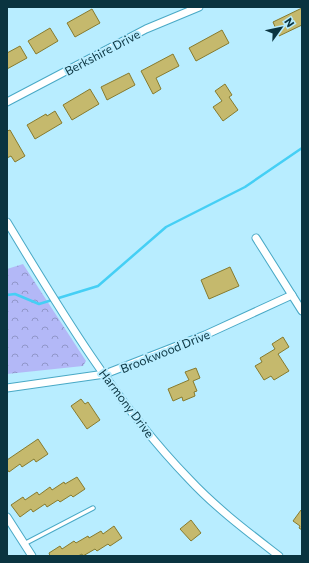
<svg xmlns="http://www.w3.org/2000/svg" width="309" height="563" font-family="Commissioner,sans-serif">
<defs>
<pattern id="forest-crowns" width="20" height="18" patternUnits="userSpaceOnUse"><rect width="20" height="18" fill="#b3b8f7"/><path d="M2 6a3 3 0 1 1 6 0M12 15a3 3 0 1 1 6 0" fill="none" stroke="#9096c9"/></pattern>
</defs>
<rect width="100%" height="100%" fill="#b8edff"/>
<!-- forest -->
<path fill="url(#forest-crowns)" d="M23 264 86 361 83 366 7 374V269Z"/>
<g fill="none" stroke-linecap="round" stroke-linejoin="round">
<!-- stream -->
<path stroke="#45cff5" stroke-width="2.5" d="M7 295 15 294 39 304 98 286 166 227 245 187 302 148"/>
</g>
<!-- building -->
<g fill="#c5b96d" stroke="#877b2e">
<path d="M302 8V25L279 36 273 22Z"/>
<path d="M92 9 100 23 75 37 67 23Z"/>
<path d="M50 28 58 41 36 54 28 41Z"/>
<path d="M222 30 229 43 196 61 189 48Z"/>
<path d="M20 46 27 58 7 69V53Z"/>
<path d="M173 54 179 66 156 78 161 89 153 94 141 71Z"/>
<path d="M129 73 135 85 107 100 101 87Z"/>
<path d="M225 84 232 95 229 97 238 110 223 121 213 107 222 101 215 91Z"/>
<path d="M90 89 99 104 72 120 63 105Z"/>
<path d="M55 111 62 123 35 139 27 125 46 114 47 116Z"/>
<path d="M10 130 25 156 15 162 11 156 7 158V131Z"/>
<path d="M230 267 239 286 209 299 201 280Z"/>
<path d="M283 337 289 347 278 354 289 371 274 380 271 376 264 380 255 366 262 362 260 358 275 349 272 344Z"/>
<path d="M196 368 200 378 193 381 197 391 194 392 195 396 183 401 182 397 173 401 168 389 189 380 185 372Z"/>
<path d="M81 399 85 404 88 402 100 420 87 429 71 406Z"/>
<path d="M38 439 48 454 36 462 34 459 22 467 20 464 9 472 7 469V460Z"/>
<path d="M77 477 85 489 73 497 71 495 60 502 58 500 47 507 45 504 33 512 31 509 20 517 11 505 23 497 25 500 37 492 39 495 50 487 52 490 64 482 65 484Z"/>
<path d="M301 510 302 511V530L299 528 300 526 293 521Z"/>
<path d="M191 520 201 533 191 541 180 529Z"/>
<path d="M114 526 122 538 110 546 108 544 97 551 95 549 83 556 82 554 78 556H50L49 553 60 546 62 549 74 541 76 543 88 536 89 538 101 531 103 534Z"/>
</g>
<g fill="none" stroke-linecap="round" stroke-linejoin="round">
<defs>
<path id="lane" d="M24 544 93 508"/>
<g id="street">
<path d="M7 102 146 29 199 7"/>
<path d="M7 222C60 310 117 405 189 479 216 508 248 532 279 556"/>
<path d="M256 238 302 311"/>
<path d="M7 388 105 374 205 335 292 295"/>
<path d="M7 517 32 556"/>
</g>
</defs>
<!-- lane casing -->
<use href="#lane" stroke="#49a9c6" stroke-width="5.5"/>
<!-- street casing -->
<use href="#street" stroke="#49a9c6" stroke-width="9"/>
<!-- lane -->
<use href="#lane" stroke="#fff" stroke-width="3.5"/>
<!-- street -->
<use href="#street" stroke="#fff" stroke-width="7"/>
</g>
<g text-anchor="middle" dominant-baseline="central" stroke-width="4" stroke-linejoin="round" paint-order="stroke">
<!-- street labels -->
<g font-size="12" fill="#0a3440" stroke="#b8edff">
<text transform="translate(102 52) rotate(-28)">Berkshire Drive</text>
<text transform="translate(165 351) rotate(-22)">Brookwood Drive</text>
<text transform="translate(127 403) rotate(53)">Harmony Drive</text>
</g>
</g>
<!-- border -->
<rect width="309" height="563" fill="none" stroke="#0a3440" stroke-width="16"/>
<!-- north arrow -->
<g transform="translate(281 28) rotate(57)" stroke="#b8edff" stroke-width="3" paint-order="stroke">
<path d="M0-3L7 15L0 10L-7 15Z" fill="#0a3440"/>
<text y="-6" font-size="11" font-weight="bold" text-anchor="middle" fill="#0a3440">N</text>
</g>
</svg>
